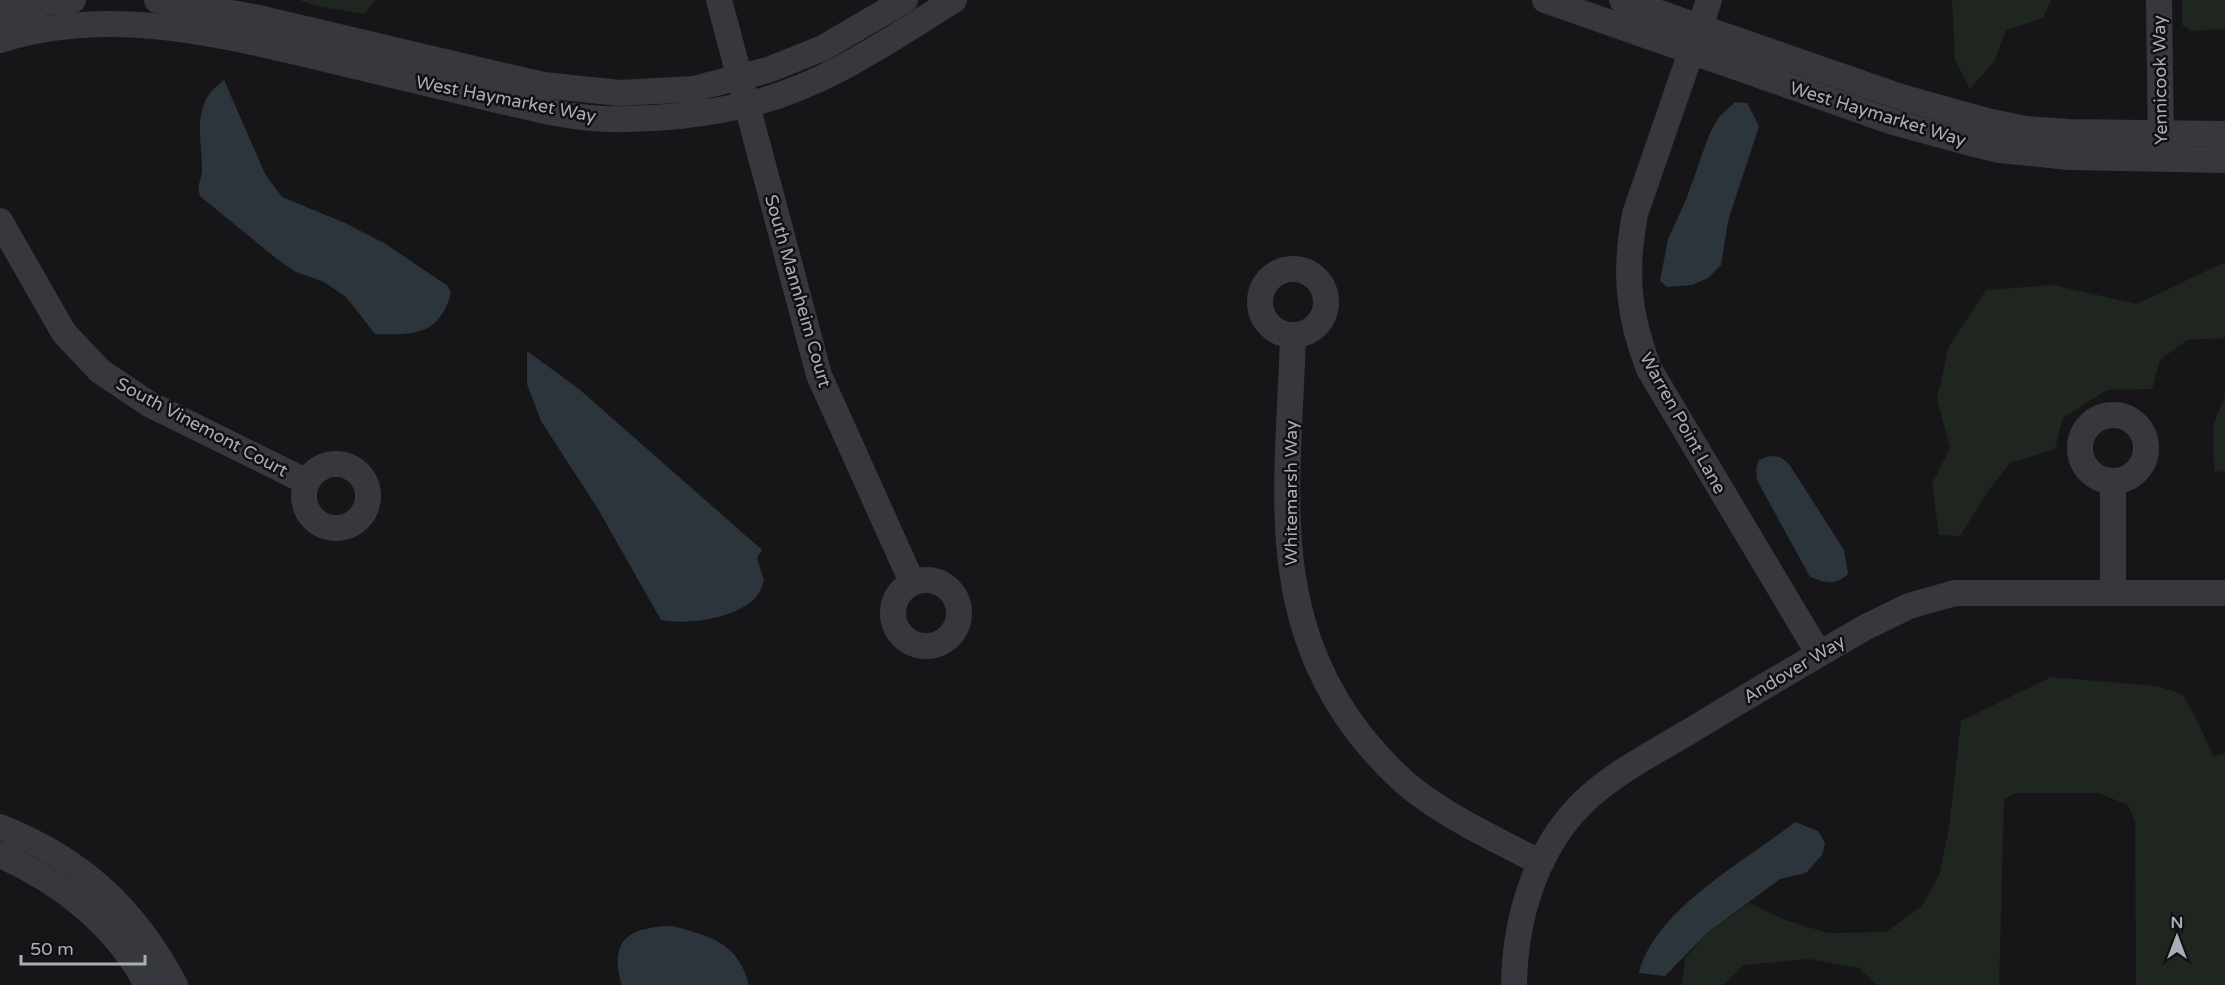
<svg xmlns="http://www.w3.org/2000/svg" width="2225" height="985" font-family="'Varela Round',sans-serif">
<rect width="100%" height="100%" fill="#161618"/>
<!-- green -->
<g fill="#1e261f">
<path d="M299 0H376L364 14 316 6Z"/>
<path d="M1952 0H2051L2043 18 2006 30 1994 62 1970 89 1955 60Z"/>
<path d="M2182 0H2225V29L2191 31 2182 25Z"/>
<path d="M2225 262V338L2187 340 2160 360 2152 389 2107 390 2063 418 2055 449 2010 463 1989 490 1960 536 1939 535 1932 484 1950 448 1937 398 1949 346 1986 290 2053 285 2137 304Z"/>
<path d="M2225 396V472L2214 471 2213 425Z"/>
<path d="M2051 677 2157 686 2182 694 2198 722 2213 756 2225 753V985H2136L2135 822 2128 805 2098 793H2015L2004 800 1999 985H1877L1859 968 1809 959 1744 965 1723 985H1682L1685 958 1707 933 1750 903 1785 920 1828 933 1886 932 1922 906 1939 876 1949 828 1961 721Z"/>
</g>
<!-- water -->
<g fill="#2c353c">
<path d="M224 80 265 174 282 197 345 223 384 243 448 286 451 293C439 336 414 335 375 334L346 297 324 282 296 272 277 259 201 197C195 187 202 180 202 170 202 135 190 104 224 80Z"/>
<path d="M1735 102 1747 103 1759 126 1728 221 1721 265 1708 278 1692 285 1667 287 1660 281 1668 239 1686 200 1709 135 1719 117Z"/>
<path d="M527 351 579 389 762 550 757 558 764 581C761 589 758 596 752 601 731 619 687 625 661 620L598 509 541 421 527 384Z"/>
<path d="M1769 456 1780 457 1789 464 1844 550 1848 574C1835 586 1825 583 1810 577L1757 480 1756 468 1759 460Z"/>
<path d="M1795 822 1818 831 1825 843 1822 855 1806 873 1780 879 1707 933 1665 976 1639 973C1655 909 1746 861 1795 822Z"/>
<path d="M672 926C710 936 738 942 749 985H622C608 939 630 927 672 926Z"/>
</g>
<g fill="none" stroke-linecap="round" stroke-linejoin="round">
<!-- minor -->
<g stroke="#37383d" stroke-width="26">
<path d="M157 0 254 17 543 85 620 93 693 89 768 70 823 48 905 0"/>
<path d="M719 0 819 375 912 582"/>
<path d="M1545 0 1893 122 1963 141 2000 150 2069 157 2225 160"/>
<path d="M1622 0 1901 97 1987 121 2025 129 2069 132 2225 134"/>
<path d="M1709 0 1635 214C1624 272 1628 315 1649 369L1819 654"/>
<path d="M2159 0 2161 151"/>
<path d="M0 13 47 2 73 0"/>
<path d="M0 40C102 8 204 30 305 54 366 68 428 84 489 98 528 107 568 118 607 119 653 120 701 115 746 105 823 87 888 41 954 0"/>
<path d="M0 221 64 333 100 371 149 404 307 482"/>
<circle cx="1293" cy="302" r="33"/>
<path d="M1293 335C1289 481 1264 613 1361 736 1379 758 1399 780 1422 796 1459 823 1501 842 1541 863"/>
<circle cx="2113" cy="448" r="33"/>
<circle cx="336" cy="496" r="32"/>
<circle cx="926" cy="613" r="33"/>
<path d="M2113 592V482"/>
<path d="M0 827C81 859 134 908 175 985"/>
<path d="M0 855C60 881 117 926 147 985"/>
<path d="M1514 985C1515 916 1537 843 1590 796 1624 766 1667 746 1705 722 1758 690 1812 658 1866 627L1909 606 1955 593H2225"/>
</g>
</g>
<g text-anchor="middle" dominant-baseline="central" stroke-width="5" stroke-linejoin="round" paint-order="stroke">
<!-- street labels -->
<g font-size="18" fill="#a8adb8" stroke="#111113">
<text transform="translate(2160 80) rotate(-91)">Yennicook Way</text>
<text transform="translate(506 99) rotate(11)">West Haymarket Way</text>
<text transform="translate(1878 114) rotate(17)">West Haymarket Way</text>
<text transform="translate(798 291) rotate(74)">South Mannheim Court</text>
<text transform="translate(1683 423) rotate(61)">Warren Point Lane</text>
<text transform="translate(202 427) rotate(28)">South Vinemont Court</text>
<text transform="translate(1291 493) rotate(-90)">Whitemarsh Way</text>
<text transform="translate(1794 669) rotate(-31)">Andover Way</text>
</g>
</g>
<!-- north arrow -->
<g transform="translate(2177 937)" stroke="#111113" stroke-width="4.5" paint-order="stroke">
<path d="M0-4.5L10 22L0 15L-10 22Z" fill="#a8adb8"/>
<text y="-9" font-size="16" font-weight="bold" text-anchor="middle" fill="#a8adb8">N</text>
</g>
<!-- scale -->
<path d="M21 955v9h124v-9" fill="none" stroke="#a8adb8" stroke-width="3"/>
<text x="30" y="955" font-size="18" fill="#a8adb8" stroke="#111113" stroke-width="4.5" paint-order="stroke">50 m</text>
</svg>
